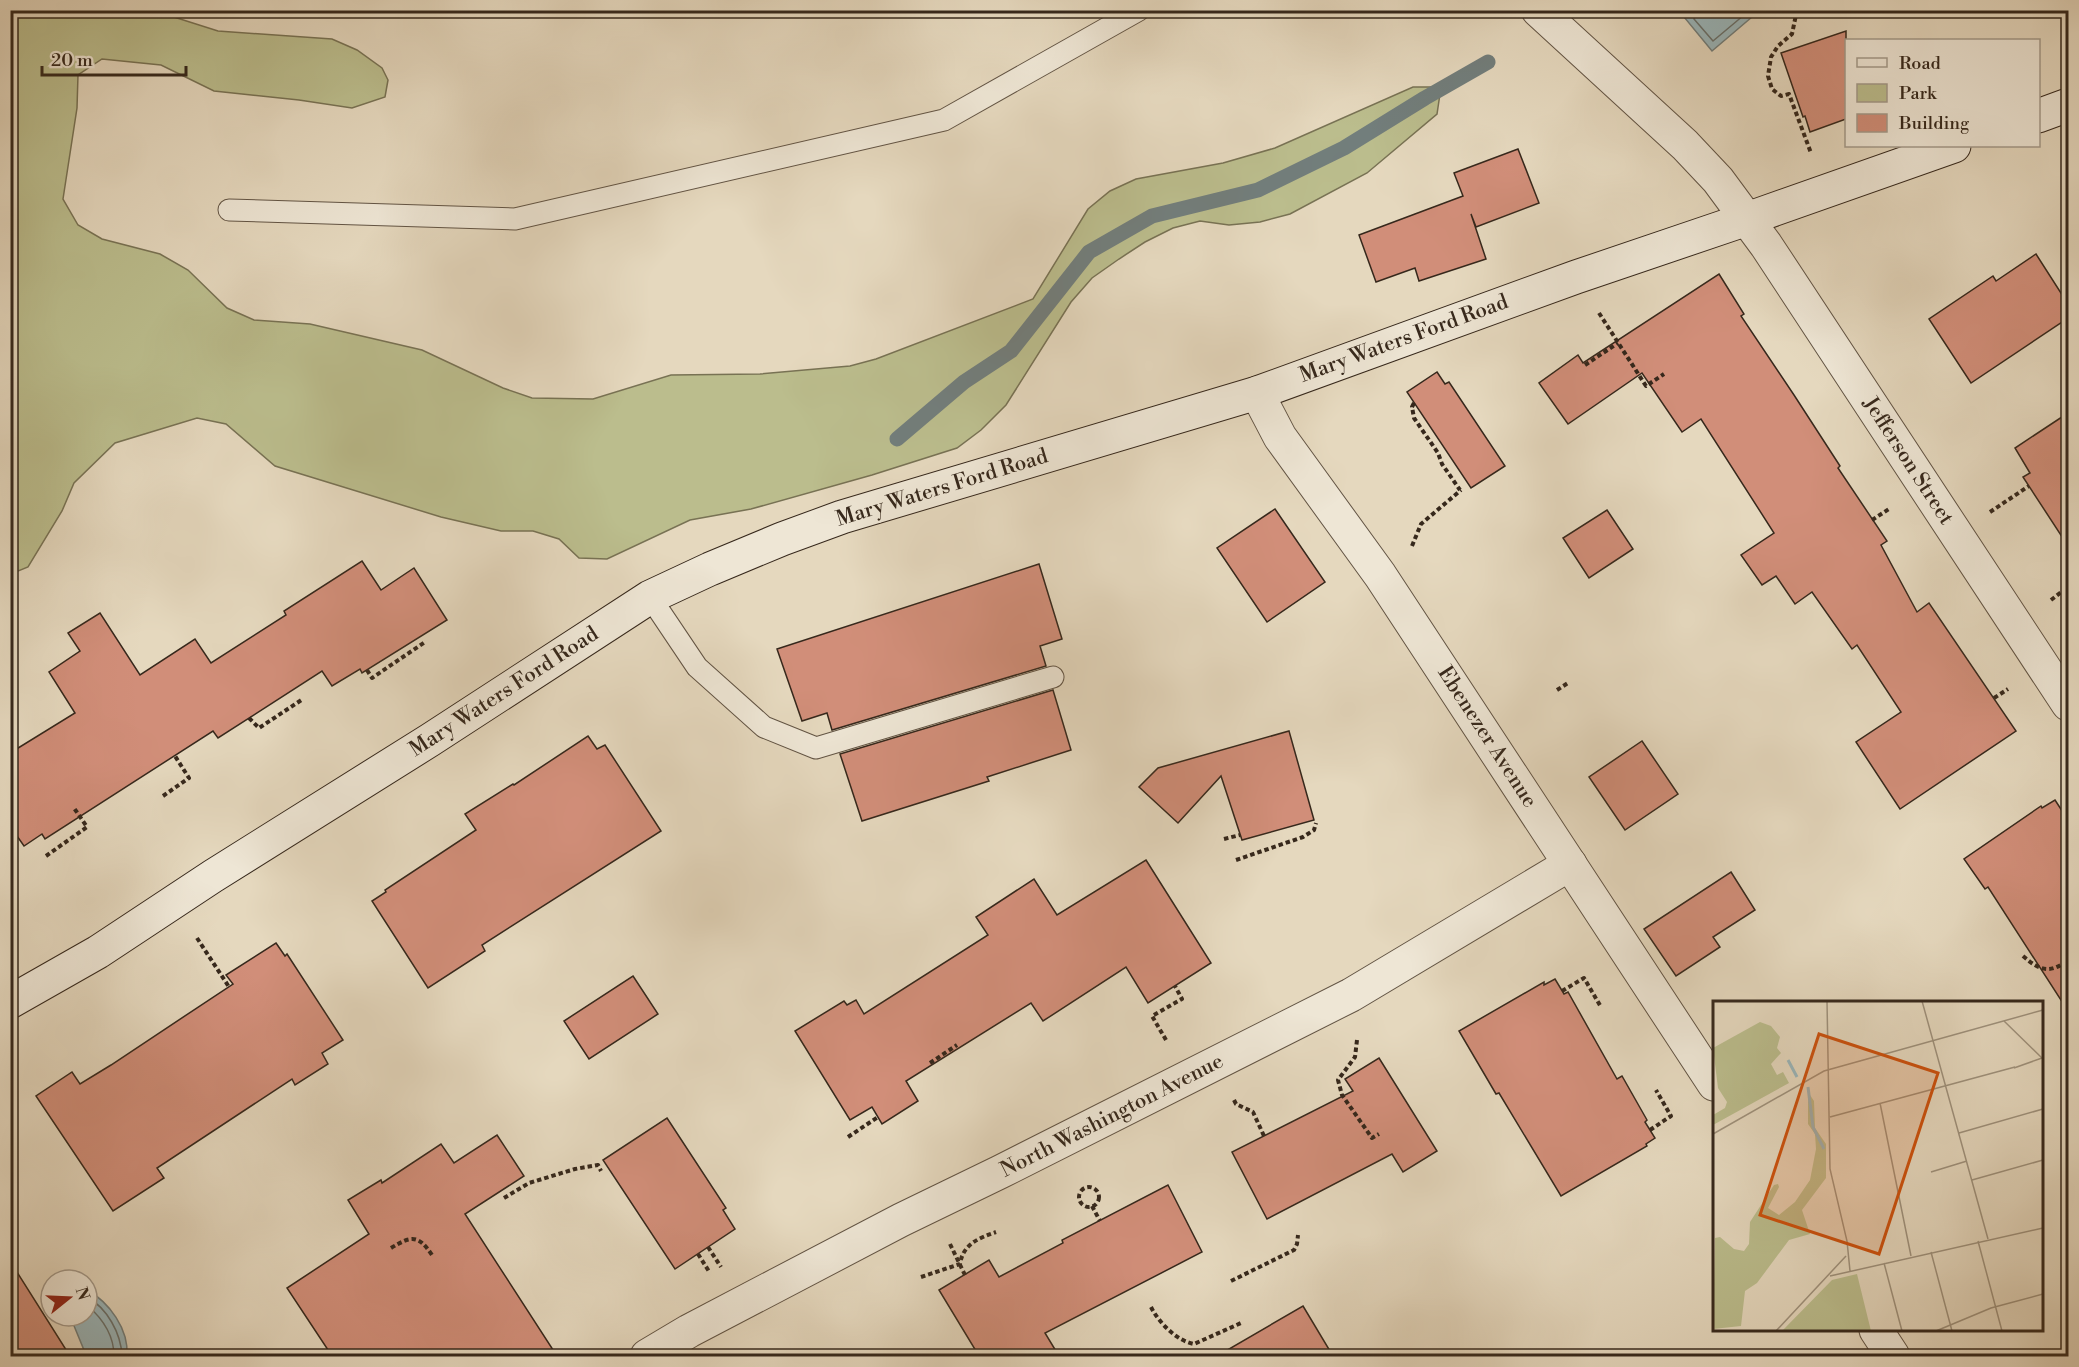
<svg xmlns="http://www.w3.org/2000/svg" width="2079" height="1367" font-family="'Libre Bodoni',serif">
<rect width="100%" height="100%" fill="#e5d8be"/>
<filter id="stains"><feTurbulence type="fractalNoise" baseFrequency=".00333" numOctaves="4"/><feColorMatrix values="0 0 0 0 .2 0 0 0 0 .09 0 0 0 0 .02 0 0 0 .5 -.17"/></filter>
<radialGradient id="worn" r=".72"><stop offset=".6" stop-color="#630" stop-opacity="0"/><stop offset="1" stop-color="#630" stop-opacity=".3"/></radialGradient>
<!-- green -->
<path fill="#bbbd8d" stroke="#787254" stroke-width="1.5" d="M11 10 155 11 218 31 332 39 357 50 382 68 388 80 385 97 352 108 299 100 214 91 161 65 102 59 78 75 77 108 63 199 78 225 102 239 160 254 188 270 227 308 254 320 310 324 422 350 503 388 532 398 593 399 671 375 760 374 850 366 876 359 1033 299 1088 209 1110 191 1136 179 1223 163 1275 148 1413 87H1441L1437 114 1367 173 1290 214 1260 222 1229 225 1200 221 1173 228 1145 242 1119 259 1092 278 1071 302 1006 405 981 430 957 448 872 475 751 509 690 520 607 559 579 558 559 539 533 531H501L441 517 275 466 226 424 197 418 115 443 74 483 62 511 28 567 11 574Z"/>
<!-- water -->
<g fill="#9ab7bc" stroke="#727e7c" stroke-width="1.5">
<path d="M1692 11V10L1759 11 1712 51 1684 17Z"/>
<path d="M87 1290C109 1302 129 1329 127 1356H94L88 1355 84 1350 70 1316H87Z"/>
</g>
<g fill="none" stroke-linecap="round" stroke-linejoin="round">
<!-- shore -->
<g stroke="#68706c" stroke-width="1.5">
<path d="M1695 10 1694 19 1713 41 1750 10"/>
<path d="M87 1297C107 1308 121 1333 122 1356"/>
<path d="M87 1305C102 1318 114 1336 114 1356"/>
</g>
<!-- stream -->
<path stroke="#727e7c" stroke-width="15" d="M897 439 964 382 1011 351 1089 252 1152 216 1258 190 1344 148 1425 98 1488 62"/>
</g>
<!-- building -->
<g fill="#d18e79" stroke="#36281c" stroke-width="1.5">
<path d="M1846 31V119L1810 132 1805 116 1803 117 1781 53Z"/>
<path d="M1518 149 1539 203 1476 227 1471 214 1486 259 1419 281 1415 268 1376 282 1359 235 1463 196 1454 173Z"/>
<path d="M2036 254 2068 304V318L1971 383 1929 319 1993 276 1996 281Z"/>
<path d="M1719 274 1744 314 1741 316 1794 395 1840 466 1838 468 1887 541 1881 545 1917 612 1929 603 2016 731 1900 809 1856 742 1901 712 1857 645 1852 649 1812 592 1795 604 1776 576 1762 585 1741 555 1774 533 1701 419 1682 432 1642 373 1568 424 1539 383 1578 355 1583 363Z"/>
<path d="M1437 372 1445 384 1449 382 1505 466 1471 488 1407 392Z"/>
<path d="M2068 413V546L2023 477 2030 473 2015 448Z"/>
<path d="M1275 509 1325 582 1267 622 1217 548Z"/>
<path d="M1607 510 1633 549 1589 578 1563 538Z"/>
<path d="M362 561 381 590 414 568 447 620 362 673 360 669 332 686 322 671 218 738 213 731 45 839 42 834 24 846 10 826V753L75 713 49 672 80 651 68 633 100 613 140 675 195 639 211 663 286 615 284 611Z"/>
<path d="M1039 564 1062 639 1040 646 1046 666 832 730 827 713 802 721 777 649Z"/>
<path d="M1053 690 1071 750 987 777 989 781 862 821 840 754Z"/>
<path d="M1289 731 1314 820 1242 840 1221 776 1178 823 1139 787 1158 768Z"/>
<path d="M588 736 597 749 605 745 661 831 482 945 485 951 428 988 372 901 386 892 385 890 476 830 465 814 513 784 514 785Z"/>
<path d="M1642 741 1678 794 1625 830 1589 777Z"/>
<path d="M2055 800 2068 820V1011L1988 887 1985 889 1964 859 2041 806 2042 808Z"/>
<path d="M1146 860 1211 963 1148 1003 1126 967 1043 1021 1031 1003 906 1081 918 1101 882 1124 872 1107 850 1120 795 1031 844 1001 847 1005 856 1000 864 1014 988 935 976 917 1034 879 1057 915Z"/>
<path d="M1731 872 1755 910 1713 937 1720 947 1676 976 1644 929Z"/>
<path d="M276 943 285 956 287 954 343 1040 322 1053 328 1064 295 1085 292 1079 157 1168 164 1178 113 1211 36 1096 72 1072 80 1084 111 1065 233 984 226 975Z"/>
<path d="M633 976 658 1014 589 1059 564 1021Z"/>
<path d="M1555 979 1564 994 1568 992 1617 1079 1622 1076 1647 1120 1645 1122 1655 1138 1646 1144 1647 1146 1561 1196 1499 1093 1496 1094 1459 1031 1544 982V985Z"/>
<path d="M1379 1058 1437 1151 1403 1172 1392 1154 1267 1219 1232 1152 1353 1091 1345 1079Z"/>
<path d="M667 1118 726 1208 723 1210 735 1229 675 1269 603 1160Z"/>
<path d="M497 1135 524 1176 465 1214 557 1356H332L287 1288 369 1234 348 1200 381 1180 382 1183 441 1144 454 1163Z"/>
<path d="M1168 1185 1202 1252 1045 1333 1059 1356H979L939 1290 989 1260 999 1277 1063 1243 1062 1240Z"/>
<path d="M10 1261 70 1356H10Z"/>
<path d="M1303 1306 1333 1356H1217Z"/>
</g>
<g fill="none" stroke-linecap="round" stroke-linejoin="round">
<defs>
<g id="lane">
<path d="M229 210 515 219 944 120 1139 10"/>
<path d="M650 597 697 667 764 727 816 748 1053 677"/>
</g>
<g id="street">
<path d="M1538 10 1685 145 1718 180 1766 245 2068 704"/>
<path d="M1257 393 1280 437 1380 575 1714 1084"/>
<path d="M1876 1330 1893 1356"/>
<path d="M647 1356 689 1331 901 1220 1000 1172 1351 995 1570 864"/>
</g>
<g id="secondary">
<path d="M2038 116 2068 105"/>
<path d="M10 1002 98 952 213 876 430 740 650 597 710 569 782 539 842 517 1257 393 1576 277 1747 219 1954 146"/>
</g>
</defs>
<!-- lane casing -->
<use href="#lane" stroke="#625444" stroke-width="23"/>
<!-- street casing -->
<use href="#street" stroke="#625444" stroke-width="35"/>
<!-- secondary casing -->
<use href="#secondary" stroke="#36281c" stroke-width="35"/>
<!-- path -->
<g stroke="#36281c" stroke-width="4" stroke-dasharray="4.5 3" stroke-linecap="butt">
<path d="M1797 10 1792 34 1778 46 1771 57 1768 76 1772 89 1781 96 1789 94 1811 153"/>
<path d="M1599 313 1646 386 1664 374"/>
<path d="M1585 365 1618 343"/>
<path d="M1414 403 1412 407 1414 418 1438 453 1442 464 1460 490"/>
<path d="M1990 512 2029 486"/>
<path d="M1872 520 1889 509"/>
<path d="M1412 546 1421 524 1461 490"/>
<path d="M2064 572 2068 579"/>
<path d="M2051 600 2068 587"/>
<path d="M367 670 372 678 425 642"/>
<path d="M1557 690 1568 683"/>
<path d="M1994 698 2008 689"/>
<path d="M249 718 259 728 303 699"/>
<path d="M163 796 189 778 175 756"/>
<path d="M1224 839 1240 835"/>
<path d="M46 856 87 827 74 808"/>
<path d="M1236 860 1303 837 1314 830 1316 823"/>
<path d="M197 938 229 987"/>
<path d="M2023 956C2040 971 2050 974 2068 960"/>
<path d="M1562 991 1584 978 1601 1007"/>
<path d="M1166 1040 1152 1016 1182 999 1175 986"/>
<path d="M1357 1040 1355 1057 1338 1080 1342 1095 1372 1138 1379 1134"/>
<path d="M930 1063 957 1045"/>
<path d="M1234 1100 1236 1104 1253 1112 1264 1136"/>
<path d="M1650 1130 1671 1116 1656 1090"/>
<path d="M848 1137 878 1117"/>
<circle cx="1089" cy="1197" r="10"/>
<path d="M504 1198 529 1183 575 1169 598 1165 601 1171"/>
<path d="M1092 1206 1100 1221"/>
<path d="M950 1244 965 1275"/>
<path d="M708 1247 721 1267"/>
<path d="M391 1248C411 1236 418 1234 432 1255"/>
<path d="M698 1254 710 1273"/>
<path d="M921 1277 960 1264C963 1244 979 1238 996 1232"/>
<path d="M1231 1281 1294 1250 1297 1244 1298 1235"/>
<path d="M1151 1307C1159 1323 1177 1341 1194 1344L1241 1323"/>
</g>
<!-- lane -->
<use href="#lane" stroke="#eee6d5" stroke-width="21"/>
<!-- street -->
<use href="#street" stroke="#eee6d5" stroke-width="33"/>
<!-- secondary -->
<use href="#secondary" stroke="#eee6d5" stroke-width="33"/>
</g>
<g text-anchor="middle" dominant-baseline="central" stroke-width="4.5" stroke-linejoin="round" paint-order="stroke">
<!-- street labels -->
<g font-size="21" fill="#36281c" stroke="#eee6d5">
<text transform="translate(1404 339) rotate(-20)">Mary Waters Ford Road</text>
<text transform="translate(1908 461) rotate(57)">Jefferson Street</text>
<text transform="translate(942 488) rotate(-17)">Mary Waters Ford Road</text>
<text transform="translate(504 692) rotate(-33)">Mary Waters Ford Road</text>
<text transform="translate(1487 737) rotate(57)">Ebenezer Avenue</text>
<text transform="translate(1112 1116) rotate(-27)">North Washington Avenue</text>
</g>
</g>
<!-- overview -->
<g transform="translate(1713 1001)">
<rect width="330" height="330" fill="#e5d8be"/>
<path d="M47 21 58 25 67 36 64 47 68 52 58 63 64 74 70 71 76 82 0 124V114L12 107 14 101 5 87 0 47ZM95 91 101 100 102 127 113 143V177L89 209 97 233 76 239 44 282 32 290 28 325 0 328 2 237 7 236 21 248 31 250 36 243 37 221 61 184 65 183 66 186 55 207 66 214 82 201 97 179 103 148 102 133 95 123ZM144 273 158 330 70 329 119 279Z" fill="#bbbd8d"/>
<path fill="none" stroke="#9ab7bc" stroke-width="3" d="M75 59 84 76M95 86 100 126 111 148"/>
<path fill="none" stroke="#9f927d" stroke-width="1.5" d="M114 0 117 168 134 240 137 270M209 0 275 238M291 20 330 58M301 67 329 57M167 102 198 255M117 116 302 66M246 132 330 108M0 133 111 70 330 9M218 171 254 160M259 179 330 159M265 240 289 330M218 251 239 330M171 262 189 330M117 275 330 227M63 330 133 255M223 330 278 307 330 293"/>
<path fill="#cd520e" fill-opacity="0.15" stroke="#cd520e" stroke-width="3" d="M106 33 225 72 166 253 47 214Z"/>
<rect width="330" height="330" fill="none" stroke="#36281c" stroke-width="3"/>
</g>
<!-- margin -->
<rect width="2079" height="1367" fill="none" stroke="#e5d8be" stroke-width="36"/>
<rect x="12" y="12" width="2055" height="1343" fill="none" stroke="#36281c" stroke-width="3"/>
<rect x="18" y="18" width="2043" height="1331" fill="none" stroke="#36281c" stroke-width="1.5"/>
<!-- legend -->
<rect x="1845" y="39" width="195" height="108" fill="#eee6d5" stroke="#a49a8b" stroke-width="1.5"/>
<rect x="1857" y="58" width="30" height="9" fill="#eee6d5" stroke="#a49a8b" stroke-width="1.5"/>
<text x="1899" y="69" font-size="18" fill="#36281c">Road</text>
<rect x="1857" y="84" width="30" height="18" fill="#bbbd8d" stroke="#a49a8b" stroke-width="1.5"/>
<text x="1899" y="99" font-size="18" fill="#36281c">Park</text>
<rect x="1857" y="114" width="30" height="18" fill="#d18e79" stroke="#a49a8b" stroke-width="1.5"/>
<text x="1899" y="129" font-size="18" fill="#36281c">Building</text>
<!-- north arrow -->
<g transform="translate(69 1298) rotate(72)"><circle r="28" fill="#eee6d5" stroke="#a49a8b" stroke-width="1.5"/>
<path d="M0-4.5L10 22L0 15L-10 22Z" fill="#8f2418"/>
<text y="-9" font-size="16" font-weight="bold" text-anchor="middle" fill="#36281c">N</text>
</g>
<!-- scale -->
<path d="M42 66v9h144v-9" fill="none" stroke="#36281c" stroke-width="3"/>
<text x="51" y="66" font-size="18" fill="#36281c" stroke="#eee6d5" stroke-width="4.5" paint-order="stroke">20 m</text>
<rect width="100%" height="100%" filter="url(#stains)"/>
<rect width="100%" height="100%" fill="url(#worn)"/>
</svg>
